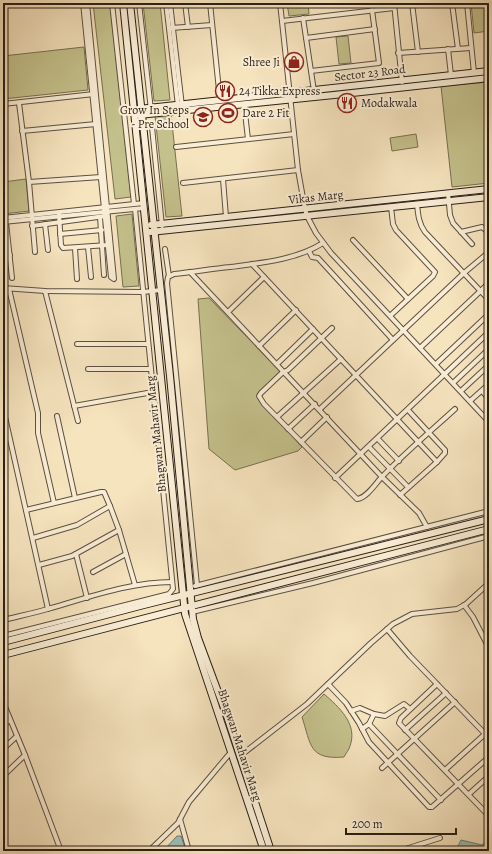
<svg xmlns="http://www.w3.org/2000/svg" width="492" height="854" font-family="Alegreya,serif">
<rect width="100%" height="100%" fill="#f6e4bf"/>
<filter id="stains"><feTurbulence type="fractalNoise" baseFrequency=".005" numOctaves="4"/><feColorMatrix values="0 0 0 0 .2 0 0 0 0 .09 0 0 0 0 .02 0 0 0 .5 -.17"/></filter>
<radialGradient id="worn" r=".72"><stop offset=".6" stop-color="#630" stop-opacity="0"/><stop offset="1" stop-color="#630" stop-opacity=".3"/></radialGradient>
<!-- green -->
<g fill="#c4c18c" stroke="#777051">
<path d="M93 3H110L131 197 115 199Z"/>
<path d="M143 3H160L170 100 154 101Z"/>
<path d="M287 3H308L309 14 289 16Z"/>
<path d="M471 3H489V31L474 33Z"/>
<path d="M348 36 351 63 339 64 336 37Z"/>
<path d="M84 47 88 90 3 99V56Z"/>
<path d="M489 82V183L452 187 441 86Z"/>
<path d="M171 114 182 216 166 217 155 116Z"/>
<path d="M416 134 418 147 392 151 390 138Z"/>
<path d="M26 179 29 211 3 214V182Z"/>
<path d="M132 214 139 286 123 287 116 216Z"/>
<path d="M209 298 282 373 257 396 302 447 298 451 235 470 209 449 198 299Z"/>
<path d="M324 694C339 707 358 724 350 746 349 750 346 753 344 757 309 760 311 745 302 717Z"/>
</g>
<!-- water -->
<g fill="#9dbeb7" stroke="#6f7e77">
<path d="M177 836H181L186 851H163Z"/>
<path d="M461 840 482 845 485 842 489 846V851H461L457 848Z"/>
</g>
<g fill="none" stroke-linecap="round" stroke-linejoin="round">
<defs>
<g id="street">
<path d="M83 3 111 277 114 279 87 3"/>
<path d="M112 3 134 204"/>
<path d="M139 3 151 110"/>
<path d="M166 3 178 106"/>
<path d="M170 3 182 106"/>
<path d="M185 3 188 27"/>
<path d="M210 3 220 100"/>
<path d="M280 3 298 170 305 209 307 216 316 233 331 253 489 422"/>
<path d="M394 3 402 82"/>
<path d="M412 3 418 52"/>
<path d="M452 3 458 49"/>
<path d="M467 3 474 73"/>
<path d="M303 18 314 91"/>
<path d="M282 21 394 8"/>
<path d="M171 28 212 25"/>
<path d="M306 38 375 29"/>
<path d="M448 49 451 75"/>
<path d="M398 53 471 48"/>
<path d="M311 71 379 63 372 10"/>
<path d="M19 103 29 182 35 252"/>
<path d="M3 104 94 94"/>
<path d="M244 104 248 139"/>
<path d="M152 127 162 226"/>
<path d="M22 131 96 124"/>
<path d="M176 147 294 134"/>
<path d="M223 179 226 217"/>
<path d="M29 182 101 177"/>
<path d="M183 183 298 170"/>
<path d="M448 193 450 215 453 223 472 244"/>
<path d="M417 204C418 215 419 224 425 232L489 300"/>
<path d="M59 214 61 245 63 248 108 245"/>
<path d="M100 217 104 275"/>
<path d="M3 218 144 203"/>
<path d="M3 222 144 208"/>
<path d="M6 222 12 278"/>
<path d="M45 224 48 250"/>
<path d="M32 226 105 216"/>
<path d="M461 232 482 227 489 233"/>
<path d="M60 234 102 230"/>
<path d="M353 240 408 299"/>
<path d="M88 247 91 277"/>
<path d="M75 248 77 279"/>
<path d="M165 249 169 276"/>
<path d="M309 251 312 257 318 258 393 340"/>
<path d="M3 256 10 255"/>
<path d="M252 264 437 462"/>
<path d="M190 272 382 477 419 513 427 527"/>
<path d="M3 288 45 291 143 292 161 290"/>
<path d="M9 289 38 413V433L54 503"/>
<path d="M45 291 78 421"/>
<path d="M228 312 264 277"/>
<path d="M391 315 433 276 435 272 396 230 393 224 391 207"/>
<path d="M332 328 288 370 282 373 261 393 259 396 264 404 357 499C366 498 374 486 380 479 403 454 430 432 455 409"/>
<path d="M77 344H148"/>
<path d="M259 346 296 310"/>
<path d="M420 348 489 283"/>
<path d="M277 364 313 329"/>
<path d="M436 364 489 314"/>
<path d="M88 369H151"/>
<path d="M453 383 489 349"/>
<path d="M461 391 489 365"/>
<path d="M482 391 489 399"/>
<path d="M470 401 489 384"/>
<path d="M74 406 153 392"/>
<path d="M3 408 48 609"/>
<path d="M320 409 464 273 489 252"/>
<path d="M57 416 75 498"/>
<path d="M277 417 341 359"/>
<path d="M288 429 315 404"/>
<path d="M378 439 399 461"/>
<path d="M301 442 327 417"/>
<path d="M369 447 408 487"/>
<path d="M335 478 489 332"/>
<path d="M400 495 437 462 445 453V450L408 410"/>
<path d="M26 510 101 492H104L110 506 119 530 135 585"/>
<path d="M33 538 77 525 110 506"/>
<path d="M76 554 87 598"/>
<path d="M39 565 72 556 119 530"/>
<path d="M93 572 126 554"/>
<path d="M197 585 167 283 168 277 174 274C193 272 211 269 230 267 261 263 296 260 323 243"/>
<path d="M195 586 489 511"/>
<path d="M3 604 6 619"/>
<path d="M464 605 473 617 489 648"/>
<path d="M192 612 313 583 489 536"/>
<path d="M3 620C19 616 35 613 51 608 90 597 130 582 172 582"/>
<path d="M387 629 410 656 489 738"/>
<path d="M3 636 169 594 173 589 135 209"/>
<path d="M328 684 346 703 359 723 369 742 429 807H432L489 757"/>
<path d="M437 684 401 718 399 723 489 816"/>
<path d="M3 702 25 755 61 851"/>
<path d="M351 711 360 708 374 714 385 716 404 704 410 709"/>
<path d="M369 724 441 800"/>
<path d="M3 725 10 720"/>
<path d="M362 729 369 724 374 714"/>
<path d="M405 730 446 693"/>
<path d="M3 749 17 736"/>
<path d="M240 756 307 704 371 643 393 624 412 614 457 609 466 604 489 583"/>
<path d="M382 768 455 702"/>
<path d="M445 770 485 734"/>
<path d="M3 776 25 755"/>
<path d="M469 794 489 776"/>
<path d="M180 819 189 851"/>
<path d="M149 851 178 823 189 802 231 752"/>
<path d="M399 851 440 838"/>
</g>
<g id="secondary">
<path d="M123 3 185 614 264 851"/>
<path d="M130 3 170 376 193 619 198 638 227 716 271 851"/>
<path d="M139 109 489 71"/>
<path d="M139 115 334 95 489 78"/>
<path d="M151 225 489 189"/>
<path d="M150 232 489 197"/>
<path d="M3 642 144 605 489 519"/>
<path d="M3 655 489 529"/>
</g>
</defs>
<!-- street casing -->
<use href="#street" stroke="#5d5040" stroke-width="6"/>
<!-- secondary casing -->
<use href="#secondary" stroke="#2a1f16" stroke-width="8"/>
<!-- street -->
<use href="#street" stroke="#f9edd5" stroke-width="4"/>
<!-- secondary -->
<use href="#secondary" stroke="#f9edd5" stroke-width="6"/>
</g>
<!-- icons -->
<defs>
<symbol id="shop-ring" viewBox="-11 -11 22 22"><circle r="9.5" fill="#f9edd5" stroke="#8f2418" stroke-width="1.5"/><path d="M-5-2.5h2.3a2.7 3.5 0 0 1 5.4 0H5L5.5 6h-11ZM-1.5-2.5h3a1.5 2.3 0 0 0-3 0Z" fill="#8f2418"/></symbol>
<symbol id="restaurant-ring" viewBox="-11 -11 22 22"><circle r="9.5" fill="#f9edd5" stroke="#8f2418" stroke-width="1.5"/><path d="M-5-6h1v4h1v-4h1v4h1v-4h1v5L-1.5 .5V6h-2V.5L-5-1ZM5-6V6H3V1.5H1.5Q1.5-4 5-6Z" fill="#8f2418"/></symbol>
<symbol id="stadium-ring" viewBox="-11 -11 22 22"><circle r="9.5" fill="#f9edd5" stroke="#8f2418" stroke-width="1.5"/><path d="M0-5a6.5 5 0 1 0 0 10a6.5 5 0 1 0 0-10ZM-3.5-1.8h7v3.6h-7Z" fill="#8f2418"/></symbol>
<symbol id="school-ring" viewBox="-11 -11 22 22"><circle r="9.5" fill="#f9edd5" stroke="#8f2418" stroke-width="1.5"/><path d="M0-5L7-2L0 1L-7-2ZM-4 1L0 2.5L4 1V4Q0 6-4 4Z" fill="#8f2418"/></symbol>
</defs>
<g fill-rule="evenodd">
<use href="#shop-ring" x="283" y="51" width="22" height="22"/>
<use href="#restaurant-ring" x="214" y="80" width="22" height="22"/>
<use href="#restaurant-ring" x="336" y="92" width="22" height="22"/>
<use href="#stadium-ring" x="217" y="102" width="22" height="22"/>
<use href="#school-ring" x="192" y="106" width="22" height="22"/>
</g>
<g text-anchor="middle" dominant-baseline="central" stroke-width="4" stroke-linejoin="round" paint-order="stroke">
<!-- poi labels -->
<g font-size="12" fill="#2a1f16" stroke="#f9edd5" text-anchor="start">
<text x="280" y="62" text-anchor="end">Shree Ji</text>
<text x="239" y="91">24 Tikka Express</text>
<text x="361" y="103">Modakwala</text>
<text x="189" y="110" text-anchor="end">Grow In Steps<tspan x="189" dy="14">- Pre School</tspan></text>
<text x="242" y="113">Dare 2 Fit</text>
</g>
<!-- street labels -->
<g font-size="12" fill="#2a1f16" stroke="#f9edd5">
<text transform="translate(370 73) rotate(-7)">Sector 23 Road</text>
<text transform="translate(316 197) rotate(-6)">Vikas Marg</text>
<text transform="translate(156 434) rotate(-96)">Bhagwan Mahavir Marg</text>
<text transform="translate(240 745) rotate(72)">Bhagwan Mahavir Marg</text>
</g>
</g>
<!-- margin -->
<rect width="492" height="854" fill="none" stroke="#f6e4bf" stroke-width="16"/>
<rect x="4" y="4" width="484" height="846" fill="none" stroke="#2a1f16" stroke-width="2"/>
<rect x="8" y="8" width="476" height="838" fill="none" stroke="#2a1f16"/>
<!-- scale -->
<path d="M346 828v6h110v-6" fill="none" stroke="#2a1f16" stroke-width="2"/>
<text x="352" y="828" font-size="12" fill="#2a1f16" stroke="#f9edd5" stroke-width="3" paint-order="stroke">200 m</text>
<rect width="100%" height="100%" filter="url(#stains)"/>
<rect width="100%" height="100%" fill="url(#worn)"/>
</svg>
